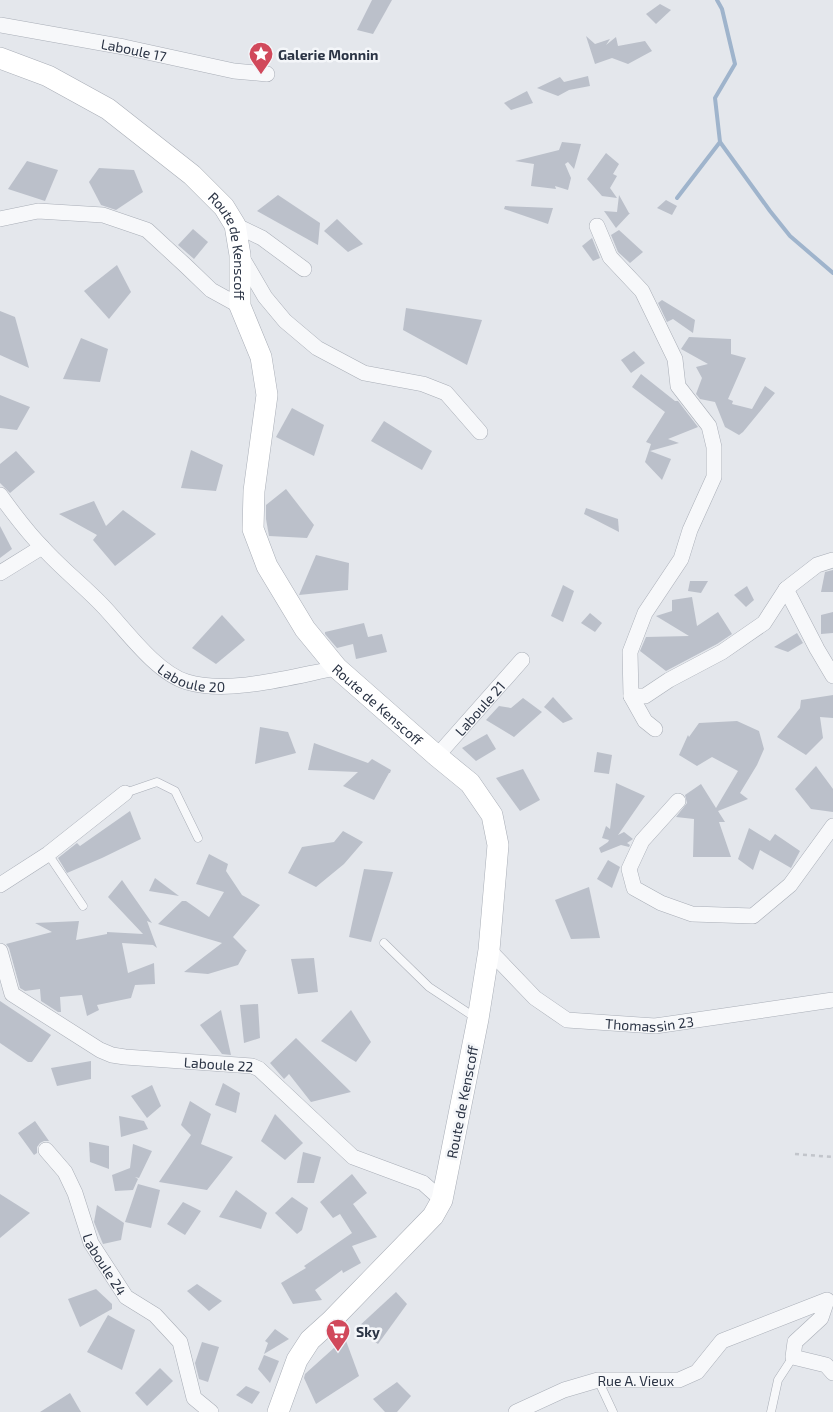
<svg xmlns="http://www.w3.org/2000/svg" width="833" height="1412" font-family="'Exo 2',sans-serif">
<rect width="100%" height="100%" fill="#e4e7ec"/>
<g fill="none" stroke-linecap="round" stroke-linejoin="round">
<!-- stream -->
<g stroke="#9fb4cc" stroke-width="4">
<path d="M720 142 770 211 790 236 833 273"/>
<path d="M677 198 720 142 715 98 735 64 722 9 717 0"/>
</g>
</g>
<!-- building -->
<g fill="#bbc0ca">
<path d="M372 0H392L373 34 357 30Z"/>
<path d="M660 4 671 10 656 24 646 14Z"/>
<path d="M586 36 595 44 610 39 606 45 616 37 618 46 645 41 652 51 628 64 612 58 595 64Z"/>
<path d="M588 76 590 86 569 90 558 96 537 88 560 77 564 82Z"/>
<path d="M527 91 533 103 511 110 504 103Z"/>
<path d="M562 142 581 144 574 169 568 162 565 164 571 178 568 190 555 186 556 189 531 186 534 164 515 161 559 150Z"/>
<path d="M606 153 619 164 613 174 617 176 610 188 617 198 602 196 587 179Z"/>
<path d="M27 161 58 170 45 201 8 189Z"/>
<path d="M99 168 134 170 143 192 116 210 101 205 89 182Z"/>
<path d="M278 195 320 223 318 245 257 211Z"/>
<path d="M619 195 629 213H630L616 228 604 211 617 212Z"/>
<path d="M666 200 677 206 672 215 657 208Z"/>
<path d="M505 206 553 208 548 224 504 209Z"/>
<path d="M337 219 363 244 348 252 324 231Z"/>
<path d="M193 229 208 242 194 259 178 245Z"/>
<path d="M619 230 643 252 630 263 618 252 611 235Z"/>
<path d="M592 238 600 258 593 261 582 246Z"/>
<path d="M117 265 131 292 109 319 84 291Z"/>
<path d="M662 300 695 320 693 333 673 319 667 322 658 303Z"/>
<path d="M406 308 482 320 467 365 403 330Z"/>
<path d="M0 311 15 317 29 368 0 355Z"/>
<path d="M689 337 731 339V354L746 358 728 399 733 401 732 404 752 409 765 386 775 393 743 432 739 435 725 427 715 402 700 399 696 394 702 378 696 367 708 364 681 349Z"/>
<path d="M81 338 108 349 100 382 63 379Z"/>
<path d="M634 351 645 363 631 373 621 360Z"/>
<path d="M641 374 675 401H678L698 427 668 439 679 443 650 451 671 459 662 480 645 462 651 444 646 442 665 412 632 387Z"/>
<path d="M0 395 30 407 17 430 0 428Z"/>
<path d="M292 408 324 425 314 456 276 437Z"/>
<path d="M384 421 432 451 422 470 371 441Z"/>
<path d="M191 450 223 465 216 491 181 488Z"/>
<path d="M16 451 35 472 10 493 0 483V464Z"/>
<path d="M286 489 314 525 307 538 269 536 266 519V505Z"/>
<path d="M94 501 106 526 123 510 156 534 115 566 93 540 97 535 59 514Z"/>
<path d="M586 508 618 519 619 532 584 514Z"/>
<path d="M0 526 12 549 0 558Z"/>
<path d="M316 555 349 563 348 590 299 595Z"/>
<path d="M833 570V592H821L825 572Z"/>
<path d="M690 581H708L701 593 688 591Z"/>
<path d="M563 585 574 591 563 622 551 616Z"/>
<path d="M747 586 754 600 746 607 734 595Z"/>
<path d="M692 597 697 626 718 612 732 634 717 644 666 671 640 651 646 637 689 636 656 616 672 611V600Z"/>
<path d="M833 612V633L821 634V615Z"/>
<path d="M590 613 602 623 595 632 581 623Z"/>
<path d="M222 615 245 640 216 664 192 648Z"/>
<path d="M364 623 368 637 382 634 387 652 356 659 353 644 337 648 325 634V632Z"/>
<path d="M797 633 803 643 788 652 774 647Z"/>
<path d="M833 695V718L820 717 823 738 806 755 777 737 800 708 801 700Z"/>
<path d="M553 697 573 719 563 723 544 707Z"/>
<path d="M523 698 542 712 514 737 486 720 499 706 511 708Z"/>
<path d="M737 721 759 731 764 749 757 765 740 793 748 799 718 811 725 822H719L731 857H693L694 819 676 817 687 803 685 795 701 784 716 808 738 771 712 757 697 766 679 755 688 735 689 737 699 723Z"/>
<path d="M260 727 288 732 296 753 255 764Z"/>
<path d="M487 734 496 749 476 761 462 748Z"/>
<path d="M314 743 368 763 372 759 391 770 390 773H389L374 800 343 786 358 772 308 770Z"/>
<path d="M597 752 612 755 609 774 594 772Z"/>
<path d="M816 766 833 789V812L811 809 795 789Z"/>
<path d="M523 769 540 800 520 811 496 778Z"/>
<path d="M616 783 645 796 618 835 624 832 633 839 627 843 630 845 629 847 621 845 601 853 599 848 608 842 609 840 602 838 606 826 610 829Z"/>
<path d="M130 811 141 839 102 858 67 873 58 858 77 843 80 846Z"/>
<path d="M749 828 770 841 775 834 800 851 791 868 760 850 753 870 738 859Z"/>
<path d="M343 831 363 842 344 864 316 887 288 873 302 847 334 842Z"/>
<path d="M209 854 228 864 226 871 242 895 260 905 233 937 247 951H246L238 965 208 974 184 972 222 943 158 924 182 901H186L209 917 224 892 196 884Z"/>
<path d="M608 860 620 867 612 888 597 879Z"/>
<path d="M364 869 393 872 371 942 349 937Z"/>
<path d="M155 878 179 896 149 891Z"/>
<path d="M122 880 152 923 147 921 157 948 153 945 122 943 128 973 154 963 155 984 135 985 131 998 97 1005 99 1010 87 1016 82 995 60 997 61 1012H58L41 1001 40 989 25 991 20 988 9 948 6 944 52 932 35 923 79 921 76 940 107 934V932L143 934 108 897Z"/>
<path d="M589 887 600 938 571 939 555 900Z"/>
<path d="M314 958 318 992 298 994 291 959Z"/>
<path d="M0 1001 51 1035 32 1062H28L0 1043Z"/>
<path d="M258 1004 260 1038 244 1043 240 1005Z"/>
<path d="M221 1010 231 1055 222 1054 200 1025Z"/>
<path d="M351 1010 371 1042 356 1062 321 1041Z"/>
<path d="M296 1038 351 1092 311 1102 289 1074 284 1079 270 1063Z"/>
<path d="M91 1061V1079L57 1086 51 1068Z"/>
<path d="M223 1083 240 1093 236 1113 215 1105Z"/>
<path d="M152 1085 161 1106 147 1118 131 1096Z"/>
<path d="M190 1101 211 1114 201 1144 233 1157 207 1190 159 1182 191 1135 181 1125Z"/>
<path d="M275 1114 303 1143 285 1160 261 1141Z"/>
<path d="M119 1116 144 1121 148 1129 121 1137Z"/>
<path d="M35 1121 49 1141H44L40 1143 37 1147V1153L34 1155 18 1133Z"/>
<path d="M89 1142 109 1146V1169L90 1162Z"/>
<path d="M133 1144 152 1151 139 1178 135 1177 138 1179 133 1190 115 1191 112 1175 130 1168Z"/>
<path d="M303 1152 321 1157 314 1183H297Z"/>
<path d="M352 1174 367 1193 353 1204 377 1237 352 1246 361 1263 343 1273 342 1270 315 1290 322 1300 293 1304 281 1283 306 1268 304 1266 352 1233 340 1214 333 1218 320 1202Z"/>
<path d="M138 1184 160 1190 151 1228 125 1222Z"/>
<path d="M236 1190 267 1213 261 1229 219 1217Z"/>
<path d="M0 1194 30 1213 0 1238Z"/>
<path d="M292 1197 308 1208 302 1230 297 1234 275 1213Z"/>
<path d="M183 1202 201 1211 185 1235 167 1224Z"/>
<path d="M97 1205 124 1223 121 1240 103 1244 94 1222Z"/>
<path d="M197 1284 222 1301 209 1311 187 1291Z"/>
<path d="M96 1289 112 1304V1309L80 1327 68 1299Z"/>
<path d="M396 1292 407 1304 378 1344 357 1328Z"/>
<path d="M108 1315 135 1330 122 1370 87 1352Z"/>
<path d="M275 1329 289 1339 264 1354 268 1343 265 1341Z"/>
<path d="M345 1338 359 1376 316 1404 304 1378 305 1374Z"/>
<path d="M202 1342 219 1347 208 1382 199 1379 195 1363Z"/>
<path d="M264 1355 279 1361 270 1383 258 1369Z"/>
<path d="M160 1368 173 1381 147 1406 135 1393Z"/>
<path d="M397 1382 411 1396 397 1412H385L373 1399Z"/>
<path d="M246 1386 260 1392 252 1404 236 1395Z"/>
<path d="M70 1393 81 1412H40Z"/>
</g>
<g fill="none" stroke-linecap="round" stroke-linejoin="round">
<defs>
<g id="service">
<path d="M125 793 157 782 175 791 198 838"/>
<path d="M48 854 83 906"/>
<path d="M384 943 429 987 476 1018"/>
<path d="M598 1380 613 1412"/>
<path d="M771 1412 778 1380 793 1357"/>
</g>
<g id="minor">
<path id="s1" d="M0 25 124 47 234 71 267 74"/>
<path d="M0 219 38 211 103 215 147 230 186 266 211 290 240 306"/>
<path d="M235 225 262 238 304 269"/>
<path d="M597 226 610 257 642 291 675 359 678 386 709 426 714 447V477L690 530 681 559 645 613 630 652 631 696 645 721 655 729"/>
<path d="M241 256 265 297 285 321 317 348 364 373 423 384 446 393 480 432"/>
<path id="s2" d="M0 495C13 513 27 532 43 548 62 569 84 586 103 606 125 629 156 673 187 682 229 695 294 676 337 668"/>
<path d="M833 560 817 565 786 589 817 649 833 676"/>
<path d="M0 573 42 547"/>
<path d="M631 696H645L669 680 722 652 764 623 786 589"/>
<path id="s3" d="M437 756 522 660"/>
<path d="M678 801 642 841 629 869 634 888 661 903 692 914 753 916 790 885 833 826"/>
<path d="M0 885 48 854 125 793"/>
<path id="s4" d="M489 950 535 998 567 1020 655 1026 833 1000"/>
<path id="s5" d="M0 951 12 994 100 1050 112 1055 125 1057 252 1066 259 1069 353 1157 423 1183 442 1200"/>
<path id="s6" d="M46 1150 65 1172 75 1193 91 1243 126 1297 155 1315 180 1342 194 1398 211 1412"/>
<path id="s7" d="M516 1412 564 1390 598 1380H679L697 1372 722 1341 827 1300 821 1318 795 1342 793 1357 826 1365 833 1373"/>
</g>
<g id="secondary">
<path id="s8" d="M0 58 48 76 108 109 192 175 224 207 235 225 240 255V306L261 357 267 395 254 491 253 529 267 566 305 629 337 668 437 756 470 783 492 815 498 845 489 950 478 1019 442 1200 433 1216 331 1321 310 1340 297 1360 278 1412"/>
</g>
</defs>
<!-- service casing -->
<use href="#service" stroke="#a9aeb7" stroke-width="9"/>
<!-- minor casing -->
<use href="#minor" stroke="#a9aeb7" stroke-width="16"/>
<!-- secondary casing -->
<use href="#secondary" stroke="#a9aeb7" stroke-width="22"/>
<!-- path -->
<path stroke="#c2c5cb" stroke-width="2.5" stroke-dasharray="4 4" stroke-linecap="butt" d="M795 1154 833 1157"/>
<!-- service -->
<use href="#service" stroke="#f7f8fa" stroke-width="8"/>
<!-- minor -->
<use href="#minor" stroke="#f7f8fa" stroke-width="15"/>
<!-- secondary -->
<use href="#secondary" stroke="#fff" stroke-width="21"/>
</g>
<!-- icons -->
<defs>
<symbol id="sight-pin" viewBox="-11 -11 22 30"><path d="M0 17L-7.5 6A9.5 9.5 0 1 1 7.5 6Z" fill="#d1495b" stroke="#f4f6f9"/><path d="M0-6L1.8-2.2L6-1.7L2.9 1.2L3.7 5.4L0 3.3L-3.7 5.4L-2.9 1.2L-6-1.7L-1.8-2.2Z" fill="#fff"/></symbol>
<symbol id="supermarket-pin" viewBox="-11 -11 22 30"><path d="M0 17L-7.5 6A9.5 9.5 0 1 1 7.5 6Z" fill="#d1495b" stroke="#f4f6f9"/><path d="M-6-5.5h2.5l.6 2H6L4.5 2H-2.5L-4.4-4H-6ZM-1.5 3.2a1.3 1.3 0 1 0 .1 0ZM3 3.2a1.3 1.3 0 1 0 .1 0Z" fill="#fff"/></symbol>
</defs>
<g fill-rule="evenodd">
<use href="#sight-pin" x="247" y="40" width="28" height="38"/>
<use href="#supermarket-pin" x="324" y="1317" width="28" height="38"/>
</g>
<g text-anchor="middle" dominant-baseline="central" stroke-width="5" stroke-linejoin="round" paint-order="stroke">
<!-- street labels -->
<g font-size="14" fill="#2b3445" stroke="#f4f6f9">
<text stroke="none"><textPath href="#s1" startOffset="136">Laboule 17</textPath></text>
<text stroke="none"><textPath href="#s8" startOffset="311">Route de Kenscoff</textPath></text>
<text stroke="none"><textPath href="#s2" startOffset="270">Laboule 20</textPath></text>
<text stroke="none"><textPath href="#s8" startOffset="821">Route de Kenscoff</textPath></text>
<text stroke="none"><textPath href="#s3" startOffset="64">Laboule 21</textPath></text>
<text stroke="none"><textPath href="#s4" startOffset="188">Thomassin 23</textPath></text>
<text stroke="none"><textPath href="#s5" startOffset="269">Laboule 22</textPath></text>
<text transform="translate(462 1102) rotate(-79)">Route de Kenscoff</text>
<text stroke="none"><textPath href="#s6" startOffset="130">Laboule 24</textPath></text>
<text stroke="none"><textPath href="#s7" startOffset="126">Rue A. Vieux</textPath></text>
</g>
<!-- poi labels -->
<g font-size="14" font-weight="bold" fill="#2b3445" stroke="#f4f6f9" text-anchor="start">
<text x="278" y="54">Galerie Monnin</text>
<text x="356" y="1331">Sky</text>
</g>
</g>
</svg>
